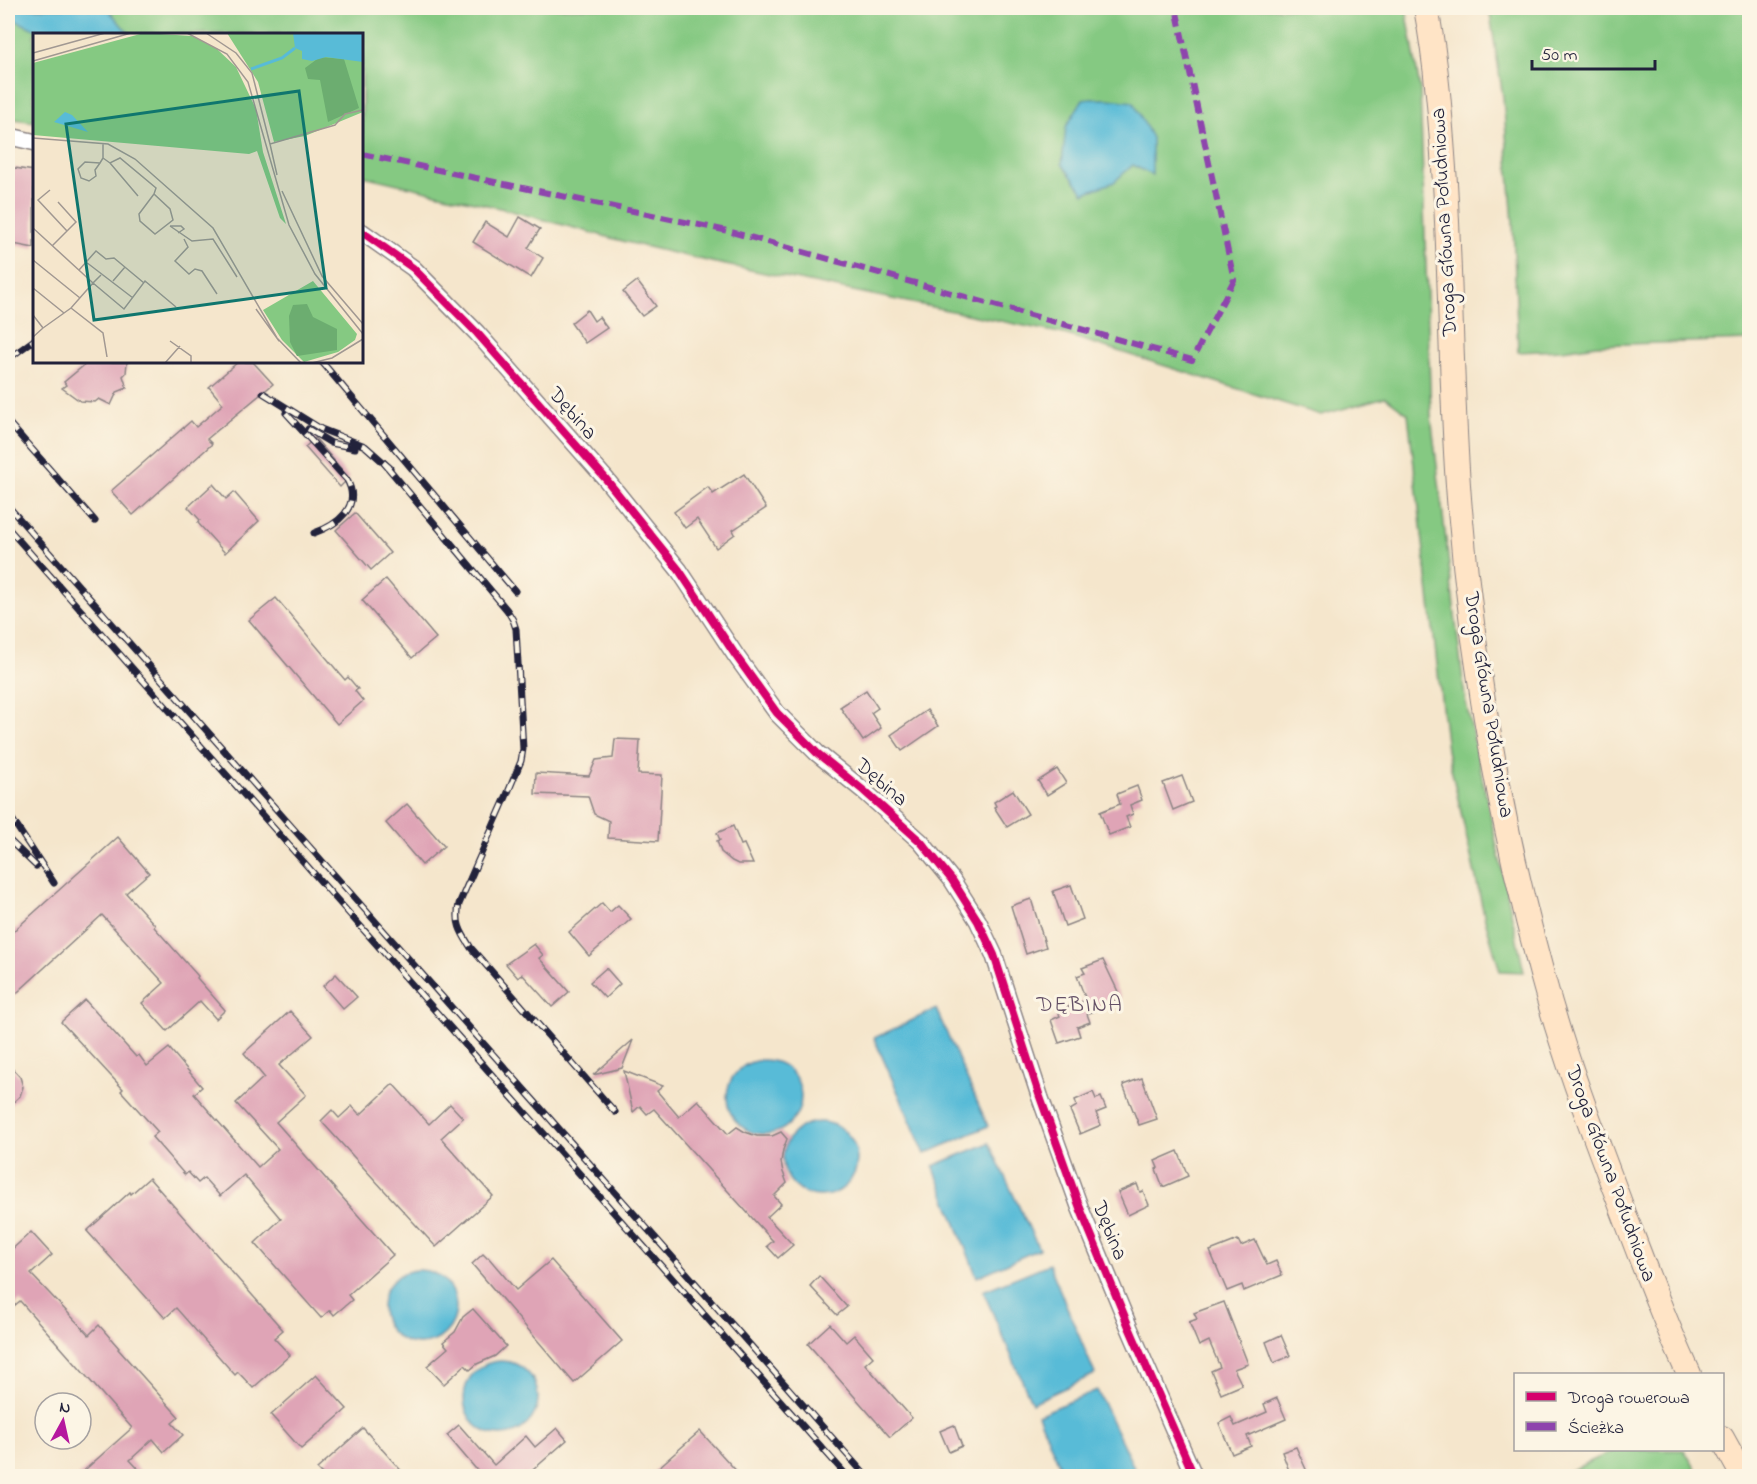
<svg xmlns="http://www.w3.org/2000/svg" width="1757" height="1484" font-family="'Indie Flower',sans-serif">
<rect width="100%" height="100%" fill="#fcf5e5"/>
<filter id="ink" filterUnits="userSpaceOnUse"><feTurbulence type="fractalNoise" baseFrequency=".0167" numOctaves="2"/><feDisplacementMap in="SourceGraphic" scale="12" xChannelSelector="R" yChannelSelector="G"/><feConvolveMatrix kernelMatrix="1 2 1 2 8 2 1 2 1" color-interpolation-filters="sRGB"/></filter>
<filter id="wash" filterUnits="userSpaceOnUse"><feTurbulence type="fractalNoise" baseFrequency=".008" numOctaves="4" result="noise"/><feDisplacementMap in="SourceGraphic" scale="24" xChannelSelector="R" yChannelSelector="G"/><feGaussianBlur stdDeviation="1.35" result="paint"/><feColorMatrix in="noise" values="0 0 0 0 0 0 0 0 0 0 0 0 0 0 0 0 0 1.4 0 .05"/><feComposite in="paint" operator="in"/></filter>
<g filter="url(#wash)">
<rect width="100%" height="100%" fill="#f5e6cc"/>
<!-- green -->
<g fill="#85c982" stroke="#54765e" stroke-width="1.5">
<path d="M8 8H1406L1420 89 1431 416 1465 698 1524 972 1500 971 1485 919 1447 750 1408 414 1385 397 1321 415 1064 334 716 263 626 242 504 209 364 176 362 180V34H34V122L8 118Z"/>
<path d="M1489 8H1749V340L1596 345 1562 350 1518 352 1513 223 1503 97Z"/>
<path d="M1615 1450H1684L1700 1476H1559Z"/>
</g>
<!-- water -->
<g fill="#58bbd7" stroke="#3d6e89" stroke-width="1.5">
<path d="M8 8H107L129 34H45L8 17Z"/>
<path d="M1083 99H1108L1133 102 1152 138V175L1133 165 1114 182 1084 193 1062 164 1066 127Z"/>
<path d="M936 1009 988 1126 925 1154 874 1038Z"/>
<circle cx="764" cy="1097" r="37"/>
<circle cx="820" cy="1159" r="37"/>
<path d="M989 1143 1039 1249 977 1277 933 1166Z"/>
<path d="M1049 1264 1095 1374 1032 1403 983 1291Z"/>
<circle cx="419" cy="1307" r="37"/>
<circle cx="501" cy="1398" r="37"/>
<path d="M1097 1390 1138 1476H1064L1038 1415Z"/>
</g>
<g id="blocks">
<!-- building -->
<g fill="#dfa4b6">
<path d="M8 167 34 171V248L8 243Z"/>
<path d="M520 217 540 229 528 248 543 258 531 278 473 242 485 222 509 237Z"/>
<path d="M637 281 656 306 642 316 623 292Z"/>
<path d="M587 310 594 321 599 317 607 328 585 343 571 323Z"/>
<path d="M88 362H127L126 373 123 376 127 388 117 392 111 405 99 399 95 402 80 401 62 388 66 385 64 382Z"/>
<path d="M238 362H253L273 384 207 439 212 444 133 515 111 491 191 421 196 427 223 404 209 387Z"/>
<path d="M315 438 349 478 340 487 305 447Z"/>
<path d="M744 474 766 508 733 530 735 534 716 548 697 519 685 528 674 512 708 487 713 494Z"/>
<path d="M213 484 226 499 234 492 259 521 225 553 198 523 200 520 188 507Z"/>
<path d="M355 513 390 553 371 570 336 530Z"/>
<path d="M386 579 436 638 412 658 362 600Z"/>
<path d="M276 598 345 680 348 677 358 689 355 691 363 701 337 724 249 620Z"/>
<path d="M866 690 878 708 871 713 881 728 863 741 840 707Z"/>
<path d="M927 710 938 726 902 751 891 735Z"/>
<path d="M615 739 640 740 638 774 662 775 658 841 608 838 609 821 594 814 588 796 535 794 536 773 589 776 596 760 613 758Z"/>
<path d="M1057 769 1066 783 1047 795 1038 781Z"/>
<path d="M1182 776 1192 802 1173 810 1163 783Z"/>
<path d="M1137 786 1142 800 1130 805 1133 814 1126 817 1130 827 1109 835 1100 812 1120 804 1117 794Z"/>
<path d="M1013 790 1028 814 1007 827 994 807 996 806 994 802Z"/>
<path d="M407 804 444 846 422 865 386 823Z"/>
<path d="M733 826 741 845 744 844 753 864H738L732 861 721 852 717 841 720 840 717 833Z"/>
<path d="M118 837 149 873 126 893 155 925 154 927 198 976 197 978 225 1010 216 1019 200 1001 167 1031 142 1003 164 983 102 915 8 1001V936Z"/>
<path d="M1071 885 1083 919 1065 926 1053 891Z"/>
<path d="M1031 899 1046 947 1026 954 1011 906Z"/>
<path d="M602 903 610 912 618 905 631 919 589 956 569 932Z"/>
<path d="M534 944 543 955 539 958 569 992 552 1007 522 974 518 978 506 964Z"/>
<path d="M1103 960 1121 998 1087 1014 1090 1022 1077 1027 1080 1036 1059 1043 1051 1020 1060 1016 1058 1011 1086 1000 1077 976 1085 973 1082 968Z"/>
<path d="M606 968 620 984 605 998 590 982Z"/>
<path d="M336 974 357 997 343 1009 323 986Z"/>
<path d="M85 1000 136 1057 139 1055 147 1066 169 1048 202 1087 194 1094 258 1167 278 1149 236 1103 264 1077 244 1053 290 1011 313 1036 279 1065 306 1095 276 1122 393 1255 348 1295 352 1300 334 1315 330 1310 321 1318 255 1243 281 1219 244 1175 220 1196 204 1178 198 1183 188 1172 185 1175 152 1137 158 1132 121 1091 123 1089 61 1022Z"/>
<path d="M633 1040 622 1068 593 1075Z"/>
<path d="M8 1064 20 1077 23 1087 20 1096 8 1107Z"/>
<path d="M624 1071 663 1086 657 1091 679 1117 698 1100 728 1134 737 1127 745 1132 757 1136H772L781 1132 787 1139 783 1150 781 1162 783 1172 787 1183 774 1196 781 1204 767 1217 793 1245 778 1258 767 1246 773 1241 654 1109 647 1114 640 1106 633 1112Z"/>
<path d="M1142 1078 1157 1119 1139 1125 1123 1085Z"/>
<path d="M393 1084 429 1124 450 1104 463 1118 441 1138 493 1196 436 1247 321 1121 332 1110 339 1118 352 1106 360 1115Z"/>
<path d="M1093 1092 1096 1099 1101 1097 1106 1109 1096 1113 1101 1125 1080 1134 1070 1110 1077 1106 1075 1100Z"/>
<path d="M1178 1151 1188 1176 1163 1187 1156 1169 1158 1168 1155 1161Z"/>
<path d="M149 1178 283 1330 274 1338 290 1355 253 1388 238 1372 235 1375 176 1308 165 1318 87 1231 130 1192 131 1194Z"/>
<path d="M1137 1184 1140 1192 1143 1191 1149 1205 1128 1215 1118 1192Z"/>
<path d="M31 1232 52 1255 31 1274 89 1335 99 1325 119 1348 118 1349 179 1417 172 1423 183 1435 164 1452 153 1439 130 1460 145 1476H78L132 1428 20 1301 8 1311V1253Z"/>
<path d="M1238 1240 1241 1246 1255 1240 1267 1265 1276 1261 1282 1275 1244 1291 1242 1285 1227 1291 1210 1251Z"/>
<path d="M483 1254 487 1258 488 1257 516 1290 551 1260 622 1341 574 1383 472 1264Z"/>
<path d="M819 1276 847 1307 837 1315 810 1286Z"/>
<path d="M1224 1302 1248 1364 1234 1369 1242 1385 1221 1394 1211 1371 1220 1367 1209 1341 1199 1346 1189 1322 1197 1319 1194 1313Z"/>
<path d="M473 1309 506 1346 495 1356 477 1364 470 1370 465 1365 444 1384 427 1366 448 1348 443 1342 455 1332 463 1317Z"/>
<path d="M830 1324 846 1342 854 1335 873 1357 865 1364 912 1418 890 1437 808 1344Z"/>
<path d="M1281 1335 1290 1356 1274 1363 1266 1342Z"/>
<path d="M316 1375 347 1409 301 1449 271 1415Z"/>
<path d="M1277 1398 1286 1419 1247 1436 1251 1446 1232 1454 1219 1423 1231 1417 1235 1426 1267 1412 1264 1404Z"/>
<path d="M459 1425 494 1465 526 1436 535 1447 557 1428 567 1440 526 1476H480L481 1475 447 1435Z"/>
<path d="M954 1425 962 1446 949 1452 940 1431Z"/>
<path d="M363 1428 406 1476H324L317 1469Z"/>
<path d="M700 1431 741 1476H649Z"/>
<path d="M1296 1447 1309 1476H1291L1282 1452Z"/>
</g>
</g>
</g>
<g filter="url(#ink)">
<use href="#blocks" fill-opacity="0" stroke="#8c8484" stroke-width="1.5"/>
<g fill="none" stroke-linecap="round" stroke-linejoin="round">
<defs>
<g id="street">
<path d="M8 136 34 142"/>
<path d="M362 232 413 268 477 333 605 478 679 570 736 656 777 713 817 753 864 791 921 842 952 880 978 921 994 955 1040 1097 1080 1208 1129 1327 1194 1476"/>
</g>
<g id="secondary">
<path d="M1426 8C1437 65 1441 124 1445 183 1451 283 1451 385 1458 485 1470 651 1499 817 1543 978 1564 1057 1594 1134 1623 1211 1644 1266 1664 1321 1689 1374"/>
<path d="M1722 1438 1743 1476"/>
</g>
</defs>
<!-- street casing -->
<use href="#street" stroke="#8c8484" stroke-width="19"/>
<!-- secondary casing -->
<use href="#secondary" stroke="#8c8484" stroke-width="26"/>
<!-- street -->
<use href="#street" stroke="#fff" stroke-width="16"/>
<!-- secondary -->
<use href="#secondary" stroke="#ffe4c6" stroke-width="24"/>
<defs>
<g id="rail">
<path d="M8 359 34 340"/>
<path d="M322 362 515 591"/>
<path d="M263 393 321 429 365 446 390 468"/>
<path d="M286 413 347 480C362 507 337 525 314 533"/>
<path d="M8 422 95 521"/>
<path d="M308 429 331 443 355 448"/>
<path d="M384 463 507 610 513 620 516 629 523 749 521 761 506 797 459 904C455 924 461 932 471 948L615 1112"/>
<path d="M8 506 866 1476"/>
<path d="M8 528 847 1476"/>
<path d="M8 813 54 883"/>
<path d="M8 839 36 866"/>
</g>
</defs>
<!-- rail casing -->
<use href="#rail" stroke="#22223b" stroke-width="7"/>
<!-- rail -->
<use href="#rail" stroke="#fcf5e5" stroke-width="4.5" stroke-dasharray="14" stroke-linecap="butt"/>
<!-- quiet -->
<path stroke="#8e44ad" stroke-width="6" stroke-dasharray="12 6" stroke-linecap="butt" d="M362 154 728 231 1192 360 1234 280 1176 8"/>
<defs>
<path id="cycleway" d="M362 232 413 268 477 333 605 478 679 570 736 656 777 713 817 753 864 791 921 842 952 880 978 921 994 955 1040 1097 1080 1208 1129 1327 1194 1476"/>
</defs>
<!-- cycleway casing -->
<use href="#cycleway" stroke="#fcf5e5" stroke-width="11"/>
<!-- cycleway -->
<use href="#cycleway" stroke="#d6006c" stroke-width="8"/>
</g>
</g>
<g text-anchor="middle" dominant-baseline="central" stroke-width="6" stroke-linejoin="round" paint-order="stroke">
<!-- street labels -->
<g font-size="21" fill="#22223b" stroke="#fcf5e5">
<text transform="translate(1445 222) rotate(-93)">Droga Główna Południowa</text>
<text transform="translate(572 414) rotate(49)">Dębina</text>
<text transform="translate(1488 705) rotate(81)">Droga Główna Południowa</text>
<text transform="translate(881 783) rotate(41)">Dębina</text>
<text transform="translate(1610 1174) rotate(70)">Droga Główna Południowa</text>
<text transform="translate(1109 1231) rotate(68)">Dębina</text>
</g>
<!-- neighbourhood labels -->
<g font-size="22" letter-spacing="1.5" fill="#645066" stroke="#fcf5e5">
<text x="1080" y="1006">DĘBINA</text>
</g>
</g>
<!-- overview -->
<g transform="translate(33 33)">
<rect width="330" height="330" fill="#f5e6cc"/>
<path d="M111 0 159 3 184 16 203 34 223 76 230 119 253 191 247 185 224 118 216 121 0 102V30ZM194 0H330V79L272 103 241 109 225 49ZM280 248 324 301 322 307 305 319 271 329 249 307 230 277Z" fill="#85c982"/>
<path d="M287 24 311 26 326 75 295 89 287 47 275 46 272 35ZM274 271 280 284 304 296V317L264 323 257 309 256 283 260 272Z" fill="#6cad70"/>
<path d="M260 0H330V29L293 24 279 28 269 26V18L262 15ZM32 79 39 82 55 99 21 89Z" fill="#58bbd7"/>
<path fill="none" stroke="#58bbd7" stroke-width="3" d="M218 36 249 25 262 15"/>
<path fill="none" stroke="#a19892" stroke-width="1.5" d="M154 0 194 21 215 49 256 192 282 241 330 301M173 0 203 20 219 40 237 111M0 20 72 0M0 28 98 0M0 105 75 111 102 126 180 195 244 305 268 330M70 125 77 130 87 125 123 155 121 161 137 176 140 187 122 201 107 188 106 181 121 161M67 130 52 129 45 136 48 145 56 148 63 143 62 137 67 130 70 125V111M77 130 105 163M244 142 237 111 302 92 312 81 330 77M17 157 5 167 34 198M249 158 289 243 330 291M137 193 159 208 180 206 204 244M137 193H148L151 196 145 200M0 195 60 250 38 275 10 295M151 206 155 214 142 228 156 241 162 236 169 238 184 261M19 213 43 189 25 169M0 227 47 265M53 229 100 265M46 237 63 218 73 226 81 225 111 250M68 242 60 250 91 276 112 248 143 274M80 248 92 234M0 255 31 280M38 275 70 300 74 324M223 276 246 308M0 282 10 295 0 304M137 308 158 323V330M132 330 147 313M279 330 299 325 330 306"/>
<path fill="#0f766e" fill-opacity="0.15" stroke="#0f766e" stroke-width="3" d="M266 58 293 255 61 287 33 91Z"/>
<rect width="330" height="330" fill="none" stroke="#22223b" stroke-width="3"/>
</g>
<!-- margin -->
<rect width="1757" height="1484" fill="none" stroke="#fcf5e5" stroke-width="30"/>
<!-- legend -->
<rect x="1514" y="1373" width="210" height="78" fill="#fcf5e5" stroke="#a5a1a1" stroke-width="1.5"/>
<rect x="1526" y="1392" width="30" height="9" fill="#d6006c" stroke="#a5a1a1" stroke-width="1.5"/>
<text x="1568" y="1403" font-size="18" fill="#22223b">Droga rowerowa</text>
<rect x="1526" y="1422" width="30" height="9" fill="#8e44ad" stroke="#a5a1a1" stroke-width="1.5"/>
<text x="1568" y="1433" font-size="18" fill="#22223b">Ścieżka</text>
<!-- north arrow -->
<g transform="translate(63 1421) rotate(8)"><circle r="28" fill="#fcf5e5" stroke="#a5a1a1" stroke-width="1.5"/>
<path d="M0-4.5L10 22L0 15L-10 22Z" fill="#b5179e"/>
<text y="-9" font-size="16" font-weight="bold" text-anchor="middle" fill="#22223b">N</text>
</g>
<!-- scale -->
<path d="M1532 60v9h123v-9" fill="none" stroke="#22223b" stroke-width="3"/>
<text x="1541" y="60" font-size="18" fill="#22223b" stroke="#fcf5e5" stroke-width="4.5" paint-order="stroke">50 m</text>
</svg>
